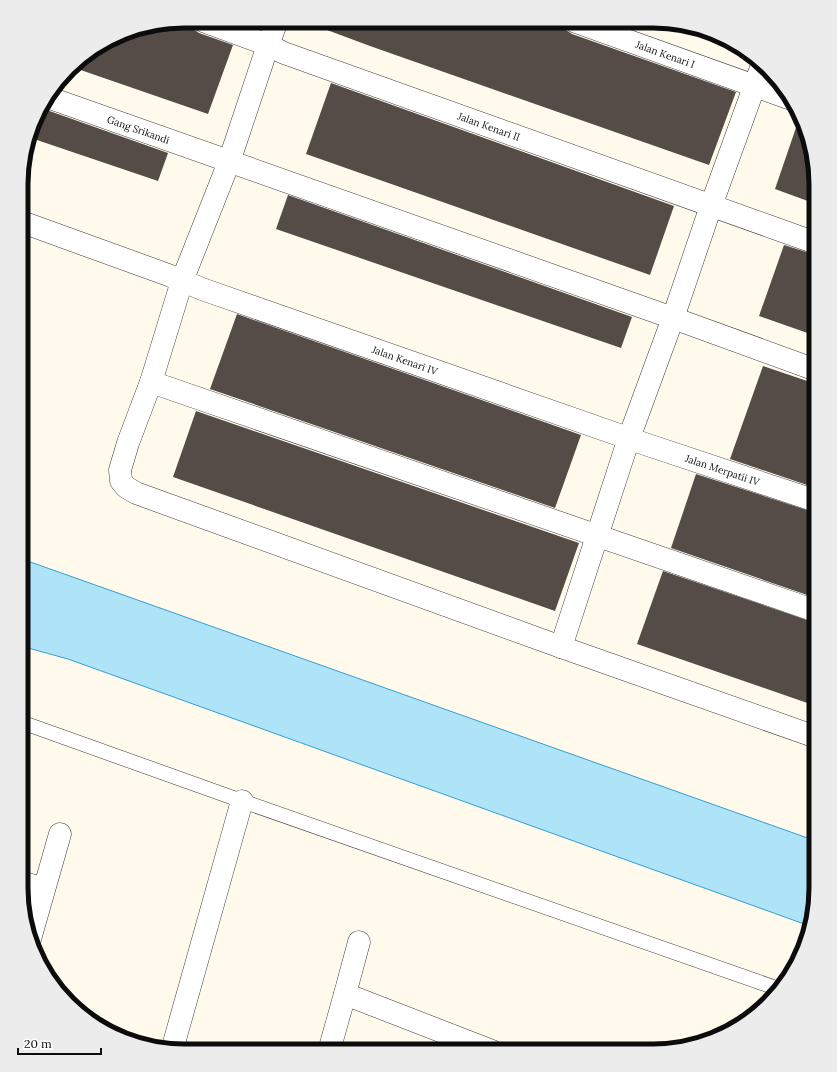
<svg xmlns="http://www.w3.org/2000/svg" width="837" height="1072" font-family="Lora,serif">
<rect width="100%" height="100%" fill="#fffaeb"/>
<!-- water -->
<path fill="#aee3f8" stroke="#32a0d2" d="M22 559 816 841V898L807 925 68 659 21 646Z"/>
<!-- building -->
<g fill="#554c48">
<path d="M184 21 191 23 193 29 199 33 233 45 208 114 72 67 77 61 132 30Z"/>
<path d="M311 21 412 22 433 30 436 22H545L566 30 572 34 736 92 709 165 370 46 311 24Z"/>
<path d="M331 83 674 206 650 275 306 154Z"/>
<path d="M41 108 168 153 158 181 31 138Z"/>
<path d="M800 116 810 142 816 184V204L775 189Z"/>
<path d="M288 195 632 317 621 348 276 229Z"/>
<path d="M784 245 816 255V336L759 316Z"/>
<path d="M237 314 581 435 555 508 210 389Z"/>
<path d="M763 366 816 384V488L730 459Z"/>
<path d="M196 411 579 543 555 611 173 477Z"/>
<path d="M696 474 816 513V598L671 548Z"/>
<path d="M663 571 816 623V706L637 644Z"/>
</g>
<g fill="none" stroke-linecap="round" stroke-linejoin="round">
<defs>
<path id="service" d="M21 722 242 801 779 989"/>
<g id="minor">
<path id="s1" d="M203 21 268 45 284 53 816 243"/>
<path d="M277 21 268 45 229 162 182 281 151 382 128 443 120 470 121 481 126 487 136 493 561 647 816 737"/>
<path id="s2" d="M576 22 791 99"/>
<path id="s3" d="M47 97 673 318 816 370"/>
<path id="s4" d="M22 222 171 276 202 289 645 444 816 501"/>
<path d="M151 382 816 611"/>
<path d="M561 647 629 438 673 318 711 206 761 68"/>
<path d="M21 882 44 889"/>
<path d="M30 939 60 834"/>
<path d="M345 994 492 1051"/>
<path d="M172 1050 242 801"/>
<path d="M329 1051 345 994 359 942"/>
</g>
</defs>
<!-- service casing -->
<use href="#service" stroke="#3f3f3f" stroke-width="15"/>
<!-- minor casing -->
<use href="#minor" stroke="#3f3f3f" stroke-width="23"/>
<!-- service -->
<use href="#service" stroke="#fff" stroke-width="14"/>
<!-- minor -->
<use href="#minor" stroke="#fff" stroke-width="22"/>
</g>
<g text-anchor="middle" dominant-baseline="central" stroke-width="4" stroke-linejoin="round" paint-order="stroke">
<!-- street labels -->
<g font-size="10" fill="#0c0c0c" stroke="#fff">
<text stroke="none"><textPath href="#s2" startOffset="95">Jalan Kenari I</textPath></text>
<text stroke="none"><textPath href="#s1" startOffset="305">Jalan Kenari II</textPath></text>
<text stroke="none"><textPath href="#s3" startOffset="97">Gang Srikandi</textPath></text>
<text stroke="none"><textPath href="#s4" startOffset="407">Jalan Kenari IV</textPath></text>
<text stroke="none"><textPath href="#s4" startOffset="743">Jalan Merpatii IV</textPath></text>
</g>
</g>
<!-- crop -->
<path d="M0 0H837V1072H0ZM184 28H653A156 156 0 0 1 809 184V888A156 156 0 0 1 653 1044H184A156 156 0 0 1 28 888V184A156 156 0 0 1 184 28Z" fill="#ececec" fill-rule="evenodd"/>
<path fill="none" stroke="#0c0c0c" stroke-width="5" d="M184 28H653A156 156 0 0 1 809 184V888A156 156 0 0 1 653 1044H184A156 156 0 0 1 28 888V184A156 156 0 0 1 184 28Z"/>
<!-- scale -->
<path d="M18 1048v6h83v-6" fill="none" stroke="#0c0c0c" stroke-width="2"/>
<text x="24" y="1048" font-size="12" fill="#0c0c0c" stroke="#ffffff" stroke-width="3" paint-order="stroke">20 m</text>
</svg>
